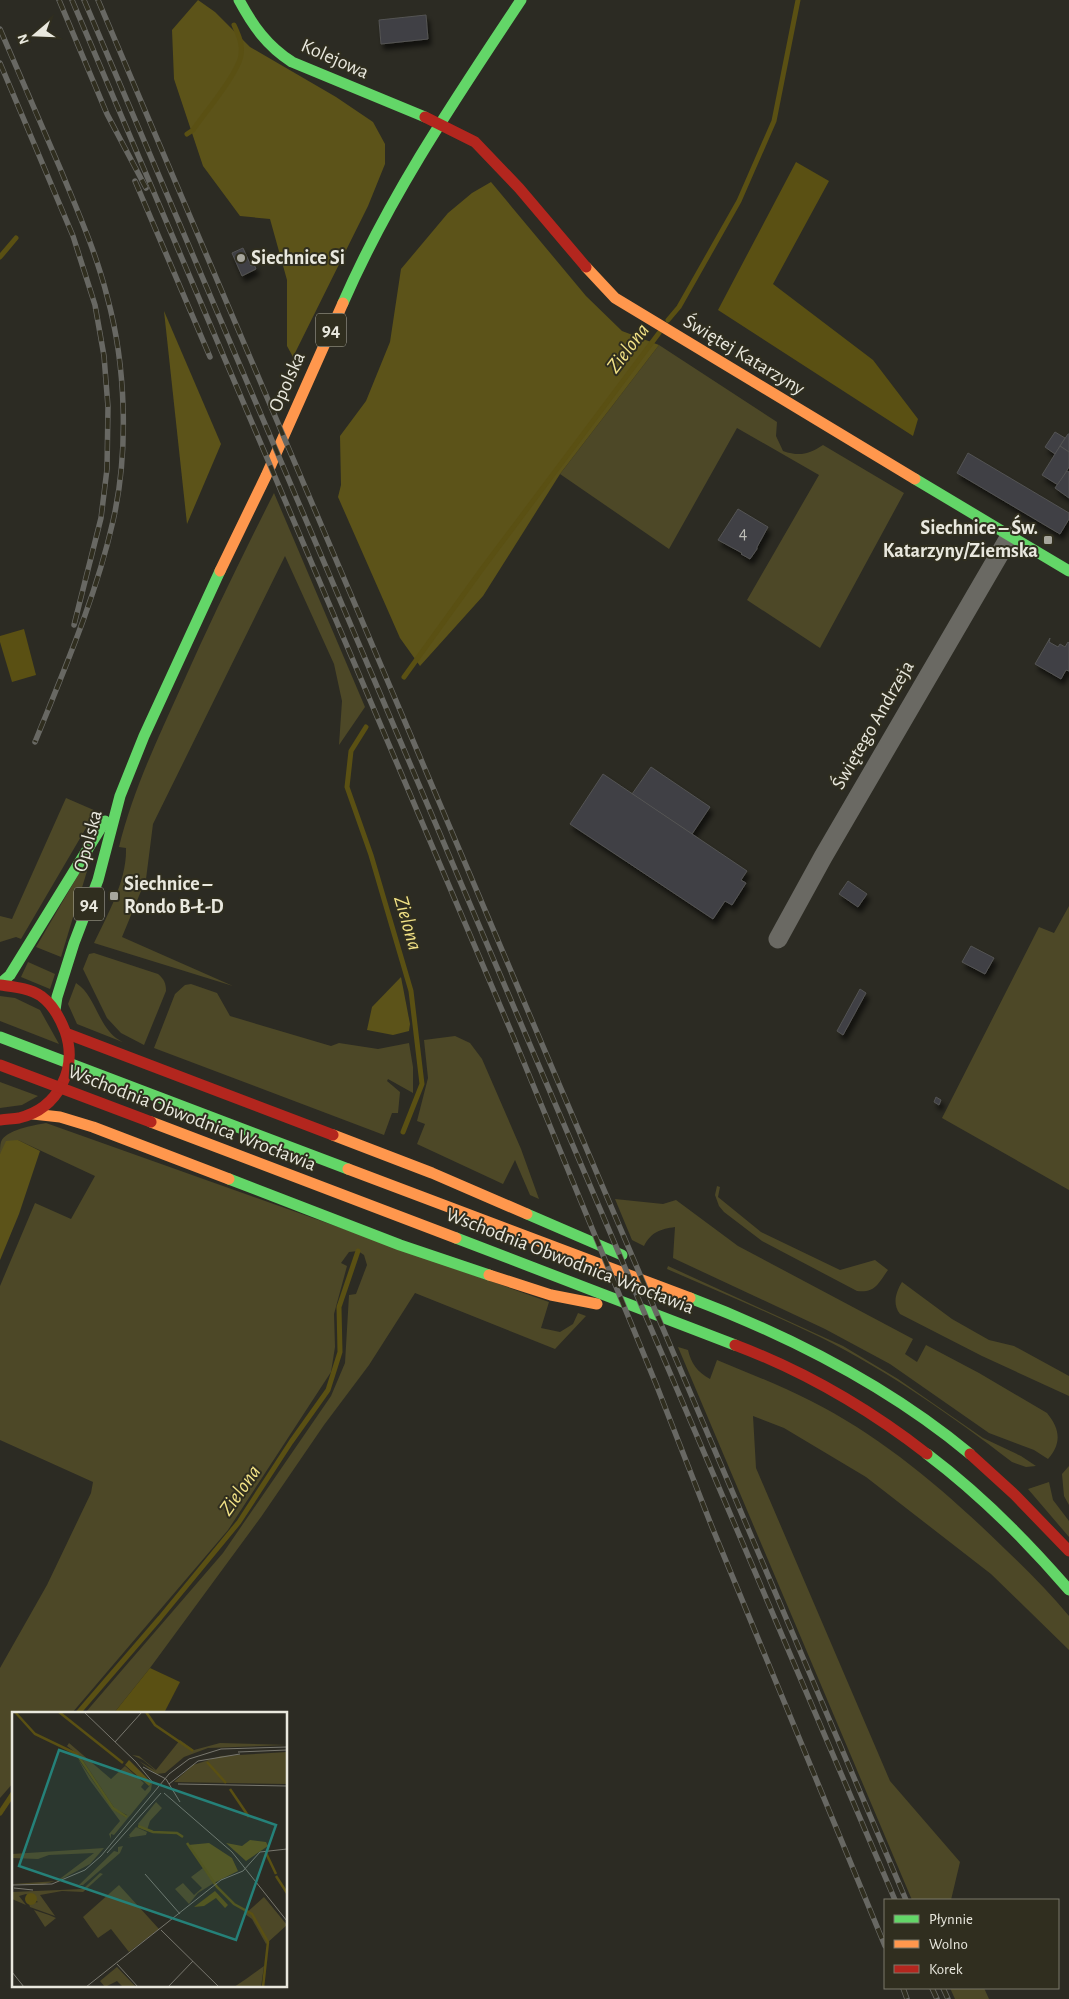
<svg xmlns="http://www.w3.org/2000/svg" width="1069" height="1999" font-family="'Alegreya Sans',sans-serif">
<defs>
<filter id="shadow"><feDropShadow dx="3" dy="5.5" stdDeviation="2.5" flood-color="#0009"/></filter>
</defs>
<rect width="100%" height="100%" fill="#2c2b23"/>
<!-- green -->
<g fill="#4d4827">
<path d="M659 345 777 422 776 436 783 451C800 457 809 454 823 445L904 493 820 648 747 600 819 475 737 428 669 549 560 474Z"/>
<path d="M274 493 365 707 339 745 342 701 334 664 285 556 153 824 146 879 122 937 233 986 94 943C108 914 127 880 126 848L119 847C133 790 158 738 182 685 211 620 242 556 274 493Z"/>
<path d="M66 798 96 811 21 939 16 937 0 942V916L12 919Z"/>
<path d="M94 848 61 957 36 947Z"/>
<path d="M1069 906V1190L942 1118 1039 927 1054 933Z"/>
<path d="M94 953 158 974C164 979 166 983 166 991L144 1045 121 1033 107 1018 83 969 89 954Z"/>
<path d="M28 962 55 974 50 989 21 977Z"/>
<path d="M76 983C95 995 97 1023 116 1038 120 1041 125 1043 130 1045L77 1024 68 1004Z"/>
<path d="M191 984 217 993 230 1016 331 1046 339 1043 378 1049 409 1043 413 1067V1093L388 1079 387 1081 400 1092 398 1113H392L384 1135 154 1048 175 994 185 985Z"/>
<path d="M0 996 15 998 40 1010 59 1044 0 1021Z"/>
<path d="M455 1036 470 1043 482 1059 521 1149 539 1199 530 1195 515 1160 503 1184 417 1144 425 1124 417 1121 428 1078 424 1040Z"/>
<path d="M0 1082 38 1096 22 1105 0 1108Z"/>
<path d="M46 1123 549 1302 541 1328 560 1332 573 1324 578 1313 586 1316 555 1349 415 1293 369 1365 324 1425 261 1517 150 1668 114 1713H85L223 1553 331 1396 345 1363 349 1295 356 1294 367 1265 364 1255 358 1251 349 1252 341 1263 347 1266 334 1314 335 1347 331 1372 228 1530 72 1713H14V1782L0 1798V1668L47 1585 91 1493 93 1482 0 1440V1286L35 1203 71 1219 95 1176 18 1140 0 1154C0 1150 0 1145 1 1142 5 1130 34 1125 46 1123Z"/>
<path d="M717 1186 720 1187 718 1197 761 1232 840 1270 875 1260 888 1270C878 1284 875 1293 857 1291L762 1241 724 1212 719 1206 715 1195Z"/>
<path d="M615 1199 663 1204 676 1200 738 1246 913 1339 905 1354 917 1362 926 1345 979 1373 1047 1413C1060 1429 1062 1443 1048 1459L1034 1450 989 1433 890 1364 825 1329 673 1258 675 1227C661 1229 651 1232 644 1246L632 1240Z"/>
<path d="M668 1266 843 1346 898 1379 983 1438 1021 1456 1036 1466 1026 1467 1012 1462C952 1416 888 1371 820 1337 770 1313 718 1291 667 1269Z"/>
<path d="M902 1282 952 1319 989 1340 1014 1346 1069 1376V1396L982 1356 900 1314C892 1304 896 1292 902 1282Z"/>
<path d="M678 1347 688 1350C691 1363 697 1372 710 1379L717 1360C748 1373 780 1385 811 1401 883 1437 949 1494 1006 1550 1028 1571 1050 1593 1069 1616V1650L991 1574 866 1477 784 1428 753 1416 756 1468 890 1781 960 1862 951 1900H912Z"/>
<path d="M1069 1466V1505L1064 1496 1062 1474Z"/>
<path d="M1049 1482 1053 1500 1069 1521V1537L1028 1489Z"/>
<path d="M950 1988H984L989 1999H955Z"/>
</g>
<!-- forest -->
<g fill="#5c5319">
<path d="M198 0 215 12 250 47 336 97 373 122 385 144V164L368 206 293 357 287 346V280L270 219 240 216 203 166 174 79 172 30Z"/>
<path d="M491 182 586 296 622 331 659 345 560 474 483 596 420 666 400 638 338 497 341 485 340 436 366 401 390 342 401 269 448 213 472 193Z"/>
<path d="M164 311 221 444 187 524Z"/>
<path d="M401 977 410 1024 409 1031 393 1035 367 1030 372 1007Z"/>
<path d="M18 1140 40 1151 19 1214 0 1260V1154L6 1141Z"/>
</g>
<!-- water -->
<g fill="#5a5013">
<path d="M796 162 829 181 773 284 873 360 918 419 913 436 718 310Z"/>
<path d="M24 629 36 675 12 682 0 642V636Z"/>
<path d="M150 1668 180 1682 164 1713H114Z"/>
</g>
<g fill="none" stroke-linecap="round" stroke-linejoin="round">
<!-- stream -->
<g stroke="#5a5013" stroke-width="5">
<path d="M187 134 193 130C204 114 239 72 241 55 243 44 238 34 234 25"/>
<path d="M0 257 16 238"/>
<path d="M668 320 679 307 739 201 774 121 798 0"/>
<path d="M404 677 482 569 659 333"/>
<path d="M366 727 351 751 347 787 371 855 411 991 422 1084 403 1132"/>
<path d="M78 1713 160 1618 239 1522 291 1442 328 1390 340 1352 339 1307 358 1251"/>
<path d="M0 1813 14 1792"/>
</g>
</g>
<!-- building -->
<g fill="#3f3f45" stroke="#545453" filter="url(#shadow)">
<path d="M426 15 428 39 381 44 379 20Z"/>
<path d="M243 248 251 266 254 264 256 269 242 276 232 253Z"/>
<path d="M1055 432 1065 438 1055 454 1045 447Z"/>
<path d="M1068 434H1069V452L1060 446Z"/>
<path d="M1060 446 1069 452V467L1058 485 1042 475Z"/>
<path d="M968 453 1069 513V519L1060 534 957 473Z"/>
<path d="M1067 471 1069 472V498L1055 488Z"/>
<path d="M738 509 768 527 757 547V549L750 559 741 554 742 553 718 540Z"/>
<path d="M1050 638 1049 642 1058 647 1060 644 1065 647 1068 642 1069 643V671L1066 670 1061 679 1035 664Z"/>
<path d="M651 767 710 807 692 834 632 794Z"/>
<path d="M603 774 747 871 741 880 746 883 732 905 725 901 713 919 570 824Z"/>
<path d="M848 881 867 894 858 907 839 894Z"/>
<path d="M971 946 994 958 985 974 962 962Z"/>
<path d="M860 989 866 993 843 1035 837 1031Z"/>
<path d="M936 1097 941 1100 939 1105 934 1102Z"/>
</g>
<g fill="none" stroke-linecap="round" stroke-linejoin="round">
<!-- street -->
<path stroke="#6a6963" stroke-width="19" d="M778 939 823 857 1010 536"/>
<!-- fast -->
<g stroke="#63d668" stroke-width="11">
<path d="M239 0C253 26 267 46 292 62L425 117"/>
<path d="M343 303C390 195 456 98 521 0"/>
<path d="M915 479 1069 571"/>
<path d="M0 984 10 975 105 821"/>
<path d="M55 1010 57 997 74 943 98 880 120 796 144 736 220 571"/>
<path d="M0 1037 348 1169"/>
<path d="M229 1179 400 1245 489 1275"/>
<path d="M527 1214 622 1255"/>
<path d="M456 1238 735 1345"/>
<path d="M690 1298C790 1336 887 1385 970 1454"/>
<path d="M927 1454C980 1494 1026 1540 1069 1590"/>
</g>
<!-- slow -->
<g stroke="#ff974d" stroke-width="11">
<path d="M586 267 615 298 915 479"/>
<path d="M220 571 266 476 343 303"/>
<path d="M33 1114 60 1117 93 1127 229 1179"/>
<path d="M151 1122 456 1238"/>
<path d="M333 1135 432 1173 527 1214"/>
<path d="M348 1169 690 1298"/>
<path d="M489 1275 551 1295 597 1304"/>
</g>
<!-- jam -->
<g stroke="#b3261e" stroke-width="11">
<path d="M425 117 475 142 519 188 586 267"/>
<path d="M0 985C14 987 29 988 41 996 52 1004 60 1018 65 1031 78 1068 59 1108 19 1118 13 1119 6 1119 0 1120"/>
<path d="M68 1034 333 1135"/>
<path d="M0 1065 151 1122"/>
<path d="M735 1345C804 1371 869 1409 927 1454"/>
<path d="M970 1454 1015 1495 1069 1551"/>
</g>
<defs>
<g id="rail">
<path d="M59 0 107 114 146 188"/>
<path d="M72 0 513 1036 656 1384 712 1527 885 1946"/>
<path d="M84 0 895 1900"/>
<path d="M98 0 906 1900"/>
<path d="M0 29C20 76 40 122 60 168 77 210 96 252 107 296 126 365 129 451 113 521 96 597 64 670 35 742"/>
<path d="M0 63 73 236 95 305 104 356 108 407 107 469 101 518 74 625"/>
<path d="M135 181 210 357"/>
<path d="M903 1988 907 1999"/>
<path d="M932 1988 937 1999"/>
<path d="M943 1988 948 1999"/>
</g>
</defs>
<!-- rail casing -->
<use href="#rail" stroke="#686863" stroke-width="5.5"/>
<!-- rail -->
<use href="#rail" stroke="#302e1f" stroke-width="4" stroke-dasharray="11" stroke-linecap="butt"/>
</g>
<!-- markers -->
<g fill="#a7a69d" stroke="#302e1f" stroke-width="2">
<circle cx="241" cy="258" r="5"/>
<rect x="1043" y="535" width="10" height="10" rx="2.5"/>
<rect x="109" y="891" width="10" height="10" rx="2.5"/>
</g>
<g text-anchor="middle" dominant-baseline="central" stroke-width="4" stroke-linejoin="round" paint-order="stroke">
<!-- number labels -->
<g font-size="18" fill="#bebeb8">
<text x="743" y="534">4</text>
</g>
<!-- shield labels -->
<g fill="#302e1f" stroke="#b2b0a5" stroke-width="1">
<rect x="316" y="313.5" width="30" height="33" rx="4"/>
<rect x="74" y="887.5" width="30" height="33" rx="4"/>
</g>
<g font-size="19" font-weight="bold" fill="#e9e8de">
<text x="331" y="330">94</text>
<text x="89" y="904">94</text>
</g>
<!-- street labels -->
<g font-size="20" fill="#e9e8de" stroke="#302e1f">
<text transform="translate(335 59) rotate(24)">Kolejowa</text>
<text transform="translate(744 355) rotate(31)">Świętej Katarzyny</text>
<text transform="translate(287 382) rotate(-66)">Opolska</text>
<text transform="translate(873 725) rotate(-60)">Świętego Andrzeja</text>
<text transform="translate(88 841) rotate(-75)">Opolska</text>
<text transform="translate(192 1118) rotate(21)">Wschodnia Obwodnica Wrocławia</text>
<text transform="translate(570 1261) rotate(21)">Wschodnia Obwodnica Wrocławia</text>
</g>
<!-- poi labels -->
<g font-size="20" font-weight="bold" fill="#e9e8de" stroke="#302e1f" text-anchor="start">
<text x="251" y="258">Siechnice Si</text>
<text x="1038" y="528" text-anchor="end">Siechnice – Św.<tspan x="1038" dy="23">Katarzyny/Ziemska</tspan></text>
<text x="124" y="884">Siechnice –<tspan x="124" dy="23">Rondo B-Ł-D</tspan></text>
</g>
<!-- water labels -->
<g font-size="21" font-style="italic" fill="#f2e286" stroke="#302e1f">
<text transform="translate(628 348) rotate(-53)">Zielona</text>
<text transform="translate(408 923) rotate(74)">Zielona</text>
<text transform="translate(240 1490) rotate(-55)">Zielona</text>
</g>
</g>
<!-- overview -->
<g transform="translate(12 1712)">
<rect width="275" height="275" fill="#2c2b23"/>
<path d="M168 28 182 38 208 31 275 33 196 36 172 45 153 61 144 62 127 49 144 59 131 48 120 43 127 44 144 58ZM57 31 99 67 113 54 132 71 129 75 133 79 140 71 119 47 140 71 139 78 102 123 99 122V127L97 122 108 109 77 67 66 47 100 96 113 105 115 103 103 97 68 44 55 34ZM275 40V72L162 70 181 53 209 44ZM144 90 150 96 138 109 135 118 130 117 126 112ZM124 115 135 120 134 123 114 126 118 125 117 123ZM111 134 108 141 78 167 71 173H67L102 139 106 140V135ZM92 136 78 152 50 167 30 173 0 172 45 169 82 141 37 143 26 147 0 146V142ZM191 156 202 171 186 181 177 192 163 177 171 171 182 183 190 176 179 165ZM88 161 91 162 71 180 50 179 28 183 43 204 18 195 17 192 26 190 14 182 7 184 14 193 0 187V180L71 177ZM107 173 147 217 117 240 99 217 86 226 71 205ZM252 185 275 213 254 232 240 207 233 202ZM22 198 37 203 44 206 33 215ZM252 254 249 275H222L234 267ZM105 255 124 275H111L105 269 93 275 88 269Z" fill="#4d4827"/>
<path d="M117 48 140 71 137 74 113 53ZM238 128 254 130 256 134 234 149 214 131 230 134ZM197 131 220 146 226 159 202 171 176 133Z" fill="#5c5319"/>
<path d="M203 179 216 193 213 196 204 186 192 194 182 195ZM13 187a6 6 0 1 1 12 0a6 6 0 1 1-12 0Z" fill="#5a5013"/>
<path fill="none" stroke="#5a5013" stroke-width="2.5" d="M3 0 23 22 65 42 101 96 115 105M47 0 111 51M134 0 143 13 181 39M195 50 214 71M218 77 237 105M126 114 141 120 165 121 171 125M175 131 205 175 222 192 240 202 256 230 251 275M254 141 264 162M264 164 275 181"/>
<path fill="none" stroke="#78776e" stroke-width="1" d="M72 0 124 50 142 72M103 30 130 0M226 40 275 38M131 55 154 67 168 90M157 72 186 49 228 42M166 72 275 74M152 81 220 140 275 209M95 141 149 81M133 162 168 202M0 173 40 172 73 158 89 144 157 62 177 47 209 37 275 35M2 176 21 178M149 218 207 275M105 252 126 275M0 260 12 275M74 275 209 168 231 159 248 140 275 137M156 275 181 249"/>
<path fill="#258179" fill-opacity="0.15" stroke="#258179" stroke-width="2.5" d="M47 38 264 113 224 228 7 154Z"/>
<rect width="275" height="275" fill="none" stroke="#e9e8de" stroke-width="2.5"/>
</g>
<!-- legend -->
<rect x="884" y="1899" width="175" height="90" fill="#302e1f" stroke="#7a786b"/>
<rect x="894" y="1915" width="25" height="8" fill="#63d668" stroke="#7a786b"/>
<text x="929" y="1924" font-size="15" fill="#e9e8de">Płynnie</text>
<rect x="894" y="1940" width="25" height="8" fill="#ff974d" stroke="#7a786b"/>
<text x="929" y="1949" font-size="15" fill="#e9e8de">Wolno</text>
<rect x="894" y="1965" width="25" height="8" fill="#b3261e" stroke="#7a786b"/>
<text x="929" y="1974" font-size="15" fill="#e9e8de">Korek</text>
<!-- north arrow -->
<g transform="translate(35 35) rotate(251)" stroke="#302e1f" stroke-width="4" paint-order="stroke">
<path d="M0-4L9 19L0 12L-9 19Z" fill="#e9e8de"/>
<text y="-8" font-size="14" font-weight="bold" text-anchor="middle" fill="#e9e8de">N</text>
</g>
</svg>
